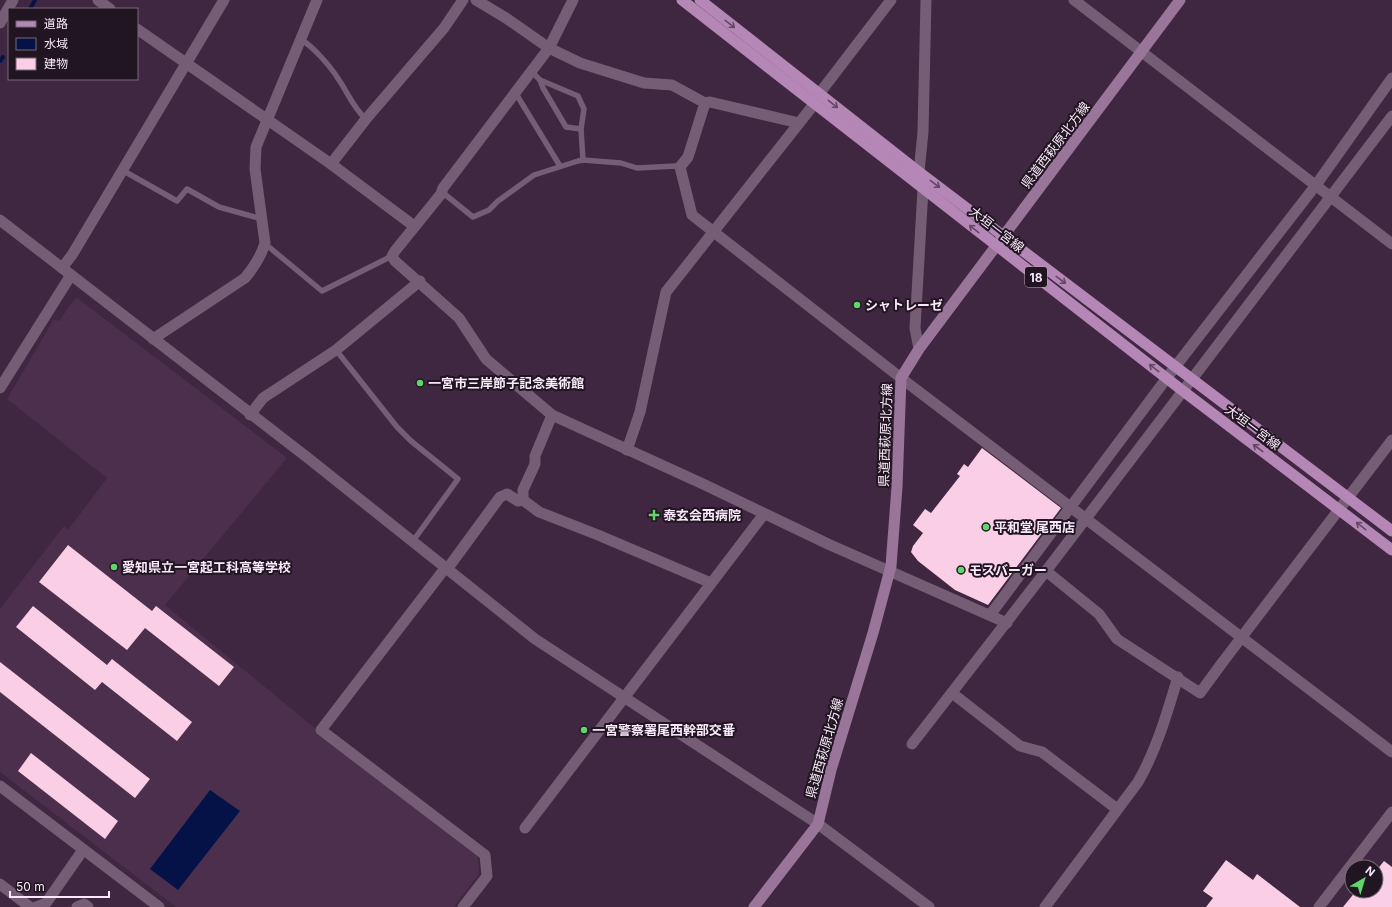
<svg xmlns="http://www.w3.org/2000/svg" width="1392" height="907" font-family="Inter,'Noto Sans JP',sans-serif">
<rect width="100%" height="100%" fill="#402741"/>
<!-- built -->
<path fill="#4c2e4d" d="M76 297 287 458 165 605 333 743 478 857 479 874 454 907H176L0 772V609L64 526 68 530 107 478 7 399 54 319 59 321Z"/>
<!-- water -->
<path fill="#041248" d="M210 790 240 811 178 890 150 869Z"/>
<g fill="none" stroke-linecap="round" stroke-linejoin="round">
<!-- stream -->
<g stroke="#041248" stroke-width="4">
<path d="M30 9 35 0"/>
<path d="M0 61 3 57"/>
</g>
</g>
<!-- building -->
<g fill="#facee5">
<path d="M982 448 1061 508 988 605 955 590 918 561 911 552 913 546 923 533 913 525 925 509 931 513 960 476 957 474 964 464 968 467Z"/>
<path d="M68 545 152 611 156 606 234 667 219 686 145 628 127 650 39 582Z"/>
<path d="M33 606 107 665 112 659 192 722 177 741 102 682 95 690 16 627Z"/>
<path d="M0 662 150 779 135 798 0 692Z"/>
<path d="M31 753 118 821 105 839 18 771Z"/>
<path d="M1226 860 1253 880 1257 874 1300 907H1206L1213 898 1203 891Z"/>
<path d="M1384 861 1392 867V907H1343L1356 891H1361L1366 895 1369 891H1376V871Z"/>
</g>
<g fill="none" stroke-linecap="round" stroke-linejoin="round">
<!-- service -->
<g stroke="#745d75" stroke-width="5.5">
<path d="M300 39C313 46 331 67 339 80 348 93 353 108 366 119"/>
<path d="M531 71 540 80 578 96 584 109 581 129 583 160"/>
<path d="M540 80 543 88 566 127 581 129"/>
<path d="M514 94 518 97 560 166"/>
<path d="M122 170 177 201 187 189 219 207 262 219"/>
<path d="M442 192 473 217 489 210 498 201 534 175 578 161 583 160 621 163 637 168 676 166 680 167"/>
<path d="M264 246 269 247 322 291 392 256"/>
<path d="M336 350 397 427 411 441 458 479 413 541"/>
</g>
<!-- minor -->
<g stroke="#745d75" stroke-width="11">
<path d="M98 0 110 9"/>
<path d="M476 0 506 18 549 48 580 63 644 83 672 85 705 103 710 102 799 123"/>
<path d="M573 0 549 48 443 188 441 194 395 251 392 256 395 261 459 318 486 359 552 415 703 484 828 544 1007 623"/>
<path d="M1074 0 1392 244"/>
<path d="M0 23 13 0"/>
<path d="M137 29 331 164 414 226"/>
<path d="M819 94 891 0"/>
<path d="M705 103 688 157 680 167 692 215 901 378 1392 752"/>
<path d="M331 164 366 119 444 28 463 0"/>
<path d="M62 268 72 255 224 0"/>
<path d="M153 339 245 278C254 267 261 257 265 243L255 169 256 147 317 0"/>
<path d="M919 349 915 328 923 189 919 172 923 132 926 0"/>
<path d="M0 388 71 275"/>
<path d="M250 415 263 398 336 350 420 281"/>
<path d="M552 415 535 456V464L523 490V500L539 512 598 535 711 583"/>
<path d="M627 450 640 412 666 292 815 103"/>
<path d="M446 567 321 730 485 855 487 876 463 907"/>
<path d="M448 568 500 497 507 494 518 501 523 500"/>
<path d="M1046 571 1099 614 1117 639 1200 693 1222 663"/>
<path d="M990 615 1175 367 1316 185 1392 78"/>
<path d="M952 693 1020 746 1042 752 1117 809"/>
<path d="M912 744 1046 571 1392 116"/>
<path d="M0 786 159 907"/>
<path d="M525 828 764 514"/>
<path d="M0 884 30 907"/>
<path d="M36 907 46 903 83 850"/>
<path d="M77 907 84 904 88 907"/>
<path d="M1045 907 1138 782C1157 749 1167 713 1178 677"/>
<path d="M1319 907 1392 812"/>
</g>
<!-- tertiary -->
<g stroke="#745d75" stroke-width="11">
<path d="M0 220 308 458 535 639 818 824 929 907"/>
<path d="M1222 663 1392 440"/>
</g>
<!-- secondary -->
<path stroke="#99759a" stroke-width="11" d="M754 907 818 824 831 770 873 633 891 566 897 487 901 378 919 349 1180 0"/>
<!-- primary -->
<g stroke="#b587b7" stroke-width="11">
<path d="M682 0 1183 391 1392 550"/>
<path d="M700 0 919 172 1392 531"/>
</g>
</g>
<!-- one-way arrows -->
<defs><path id="oneway-shaft" d="M-6 0H5M1.5-3L5.5 0L1.5 3" fill="none" stroke-width="1.6" stroke-linecap="round" stroke-linejoin="round"/></defs>
<g stroke="#634864">
<use href="#oneway-shaft" transform="translate(730 24) rotate(38)"/>
<use href="#oneway-shaft" transform="translate(833 104) rotate(38)"/>
<use href="#oneway-shaft" transform="translate(935 184) rotate(37)"/>
<use href="#oneway-shaft" transform="translate(974 229) rotate(-142)"/>
<use href="#oneway-shaft" transform="translate(1061 280) rotate(37)"/>
<use href="#oneway-shaft" transform="translate(1154 368) rotate(-142)"/>
<use href="#oneway-shaft" transform="translate(1258 448) rotate(-143)"/>
<use href="#oneway-shaft" transform="translate(1361 526) rotate(-142)"/>
</g>
<!-- markers -->
<g fill="#60d56b" stroke="#201521" stroke-width="1.5">
<circle cx="857" cy="305" r="4"/>
<circle cx="420" cy="383" r="4"/>
<path d="M652 509h4v4h4v4h-4v4h-4v-4h-4v-4h4z"/>
<circle cx="986" cy="527" r="4"/>
<circle cx="114" cy="567" r="4"/>
<circle cx="961" cy="570" r="4"/>
<circle cx="584" cy="730" r="4"/>
</g>
<g text-anchor="middle" dominant-baseline="central" stroke-width="4" stroke-linejoin="round" paint-order="stroke">
<!-- shield labels -->
<rect fill="#201521" stroke="#b9a9b9" stroke-width="1" x="1025" y="267" width="22" height="20" rx="3"/>
<g font-size="12" font-weight="bold" fill="#fae9fa">
<text x="1036" y="277">18</text>
</g>
<!-- street labels -->
<g font-size="13" fill="#fae9fa" stroke="#201521">
<text transform="translate(1055 145) rotate(-53)">県道西萩原北方線</text>
<text transform="translate(997 229) rotate(38)">大垣一宮線</text>
<text transform="translate(1253 427) rotate(37)">大垣一宮線</text>
<text transform="translate(885 435) rotate(-88)">県道西萩原北方線</text>
<text transform="translate(824 748) rotate(-74)">県道西萩原北方線</text>
</g>
<!-- poi labels -->
<g font-size="13" font-weight="bold" fill="#fae9fa" stroke="#201521" text-anchor="start">
<text x="865" y="305">シャトレーゼ</text>
<text x="428" y="383">一宮市三岸節子記念美術館</text>
<text x="663" y="515">泰玄会西病院</text>
<text x="994" y="527">平和堂 尾西店</text>
<text x="122" y="567">愛知県立一宮起工科高等学校</text>
<text x="969" y="570">モスバーガー</text>
<text x="592" y="730">一宮警察署尾西幹部交番</text>
</g>
</g>
<!-- legend -->
<rect x="8" y="8" width="130" height="72" fill="#201521" stroke="#776a78"/>
<rect x="16" y="21" width="20" height="6" fill="#b587b7" stroke="#776a78"/>
<text x="44" y="28" font-size="12" fill="#fae9fa">道路</text>
<rect x="16" y="38" width="20" height="12" fill="#041248" stroke="#776a78"/>
<text x="44" y="48" font-size="12" fill="#fae9fa">水域</text>
<rect x="16" y="58" width="20" height="12" fill="#facee5" stroke="#776a78"/>
<text x="44" y="68" font-size="12" fill="#fae9fa">建物</text>
<!-- north arrow -->
<g transform="translate(1364 879) rotate(38)"><circle r="19" fill="#201521" stroke="#776a78"/>
<path d="M0-3L7 15L0 10L-7 15Z" fill="#60d56b"/>
<text y="-6" font-size="11" font-weight="bold" text-anchor="middle" fill="#fae9fa">N</text>
</g>
<!-- scale -->
<path d="M10 891v6h99v-6" fill="none" stroke="#fae9fa" stroke-width="2"/>
<text x="16" y="891" font-size="12" fill="#fae9fa" stroke="#201521" stroke-width="3" paint-order="stroke">50 m</text>
</svg>
